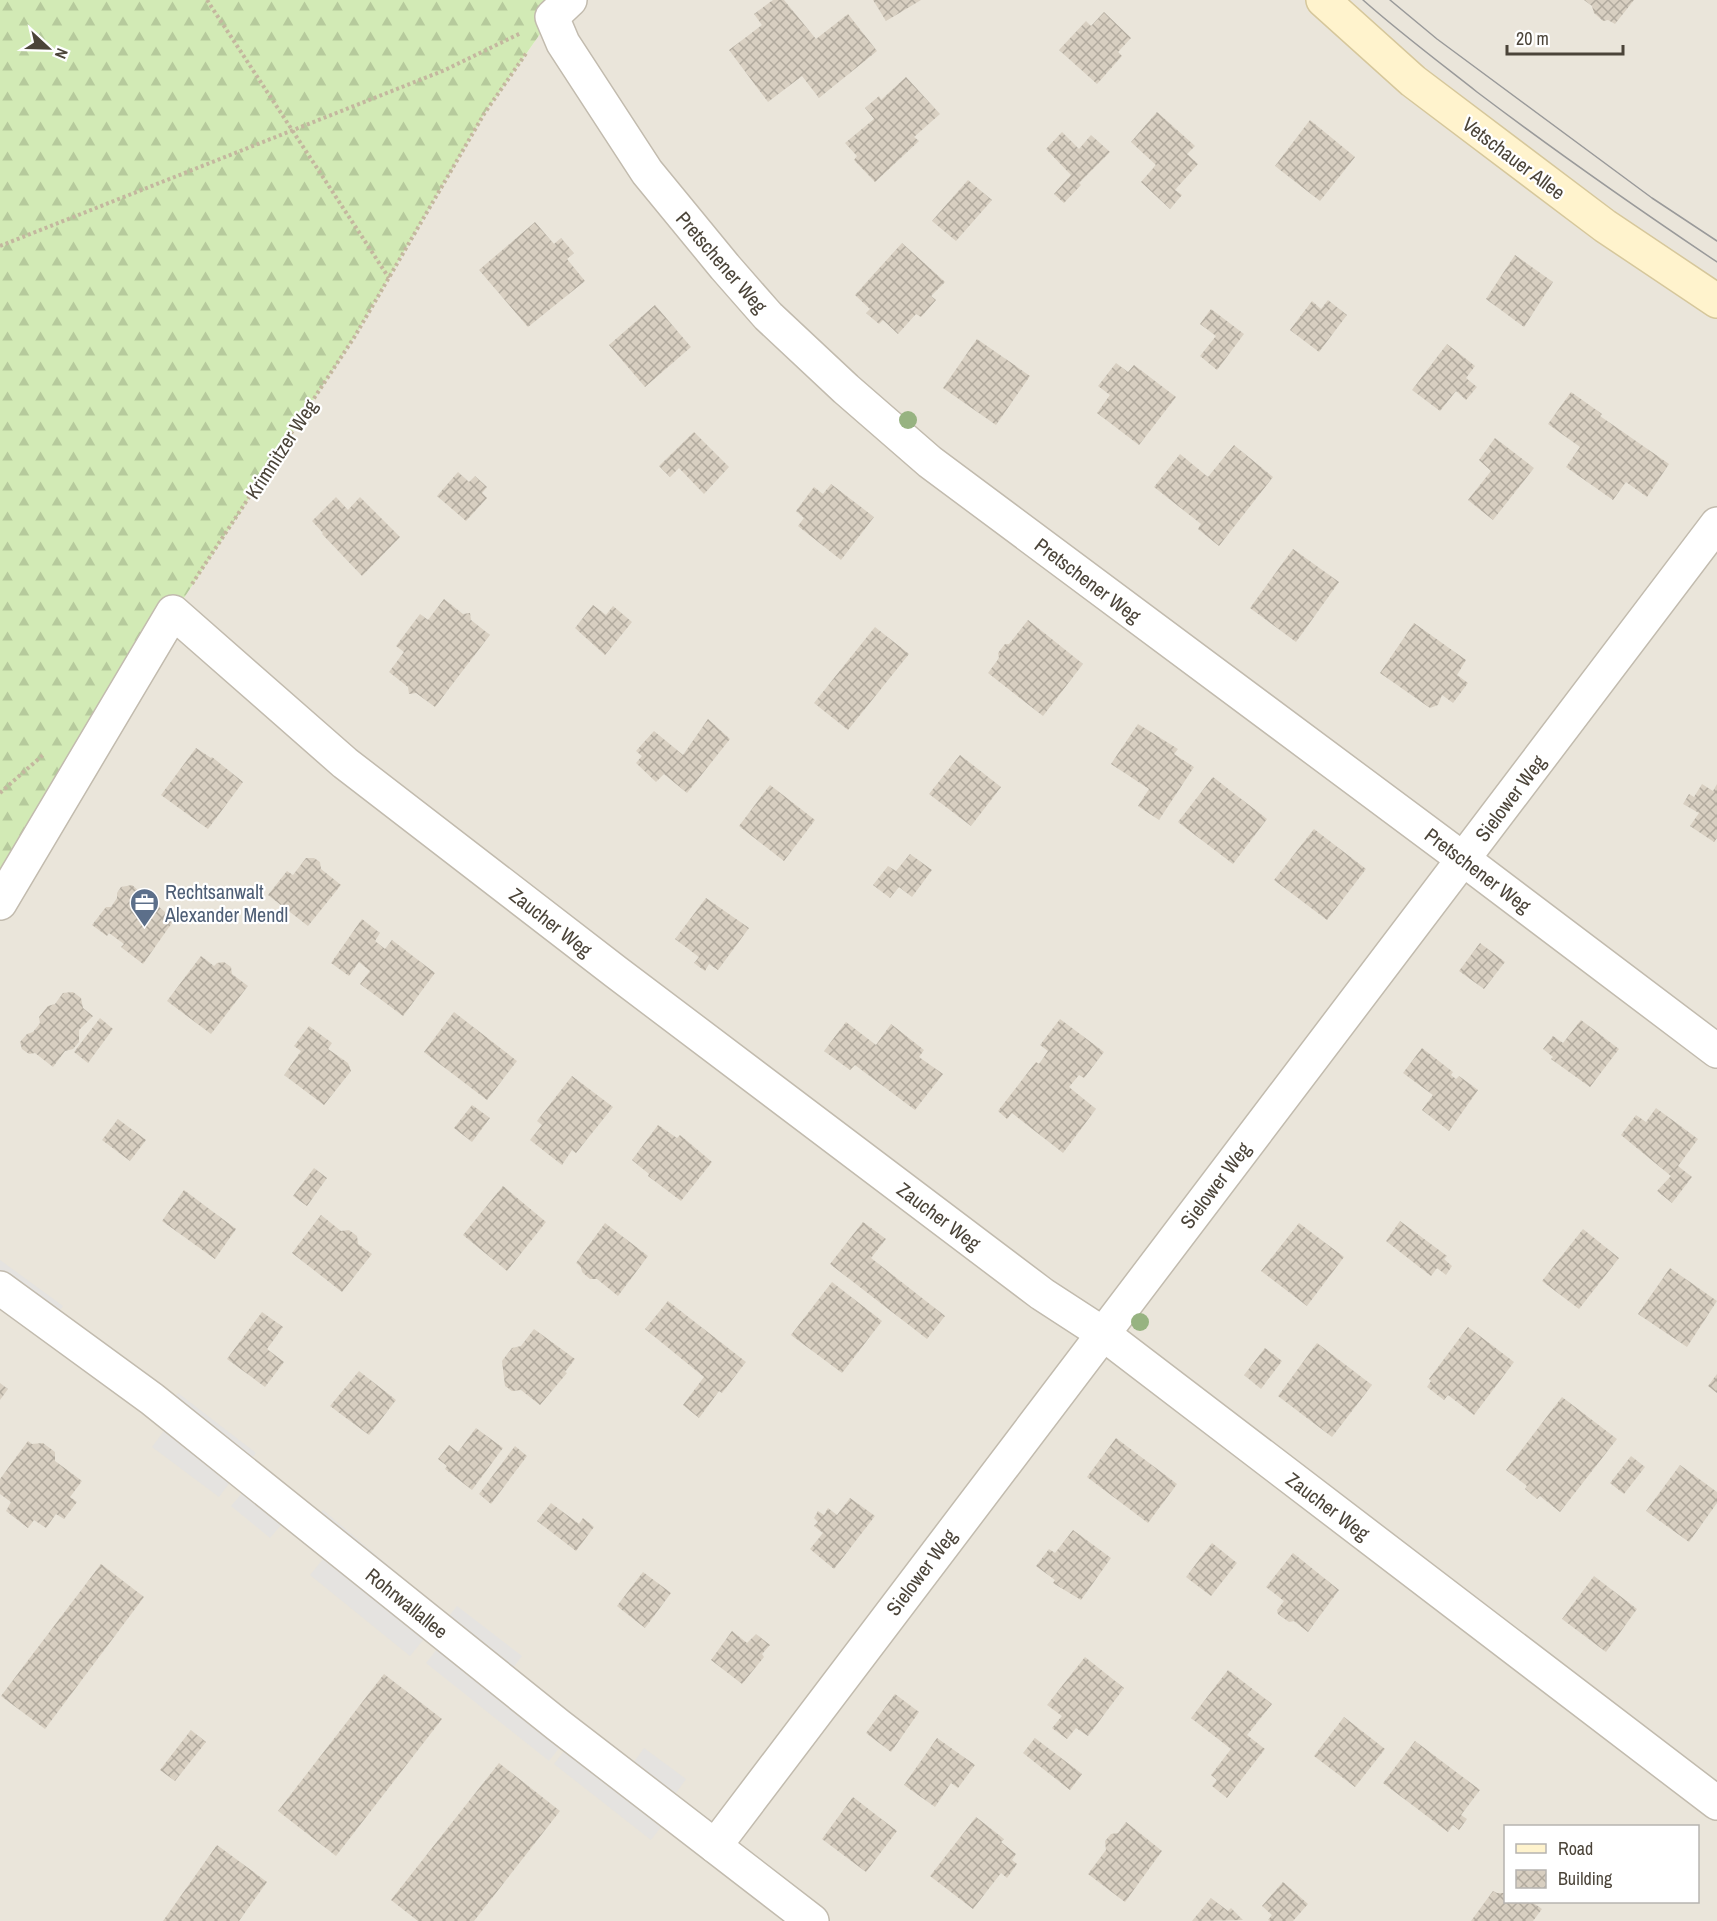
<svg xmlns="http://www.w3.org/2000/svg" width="1717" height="1921" font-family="'Archivo Narrow',sans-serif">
<defs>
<pattern id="forest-firs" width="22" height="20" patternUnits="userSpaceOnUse" patternTransform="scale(1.5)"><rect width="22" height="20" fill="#d2eab5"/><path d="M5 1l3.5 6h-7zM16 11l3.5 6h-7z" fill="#b6ca9c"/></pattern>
<pattern id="building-cross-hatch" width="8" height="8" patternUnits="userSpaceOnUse" patternTransform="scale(1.5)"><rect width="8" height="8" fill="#d8cfc1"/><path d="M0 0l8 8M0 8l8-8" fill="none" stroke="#b1aa9e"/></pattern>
</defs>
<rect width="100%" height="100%" fill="#f6f3ec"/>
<!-- residential -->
<path fill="#eae5da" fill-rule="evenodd" d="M574 0H1717V1921H0V880L355 336 484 114 552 17ZM1506 1826H1698V1902H1506Z"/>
<!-- forest -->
<path fill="url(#forest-firs)" d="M0 0H574L552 17 484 114 355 336 0 880Z"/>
<!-- parking -->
<g fill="#e5e3e0">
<path d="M0 1260 63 1306 56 1316 0 1275Z"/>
<path d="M178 1393 256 1453 249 1462 170 1402Z"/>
<path d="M169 1424 236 1474 219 1497 152 1447Z"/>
<path d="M249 1485 288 1517 270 1538 231 1506Z"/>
<path d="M323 1510 402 1577 394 1586 315 1520Z"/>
<path d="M328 1553 428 1634 410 1656 310 1575Z"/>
<path d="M457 1606 522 1656 507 1676 441 1626Z"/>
<path d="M440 1645 563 1743 549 1761 426 1663Z"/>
<path d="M567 1747 664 1823 651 1840 554 1764Z"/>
<path d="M644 1748 686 1779 671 1800 629 1769Z"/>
</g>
<!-- building -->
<g fill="url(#building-cross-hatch)">
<path d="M773 0H784L816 39 848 14 877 51 819 98 802 76 768 102 729 50 762 25 754 14Z"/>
<path d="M873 0H921L886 21Z"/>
<path d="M1584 0H1634L1615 24 1608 20 1603 21 1594 13 1592 6Z"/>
<path d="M1104 12 1131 38 1118 52 1122 56 1097 84 1059 50 1086 21 1091 26Z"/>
<path d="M906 77 940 114 914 137 919 141 875 182 854 160 857 156 845 143 874 119 865 108 879 96 881 100Z"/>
<path d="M1157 112 1195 146 1187 154 1198 164 1175 190 1182 195 1170 209 1141 182 1156 165 1131 142Z"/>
<path d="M1310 120 1355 157 1320 201 1275 166Z"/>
<path d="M1062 132 1079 149 1091 135 1110 152 1079 183 1081 185 1064 203 1054 194 1071 175 1046 149Z"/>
<path d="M968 180 992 200 956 241 932 221Z"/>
<path d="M535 222 554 244 561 238 574 253 567 259 585 281 528 327 479 270Z"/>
<path d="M902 243 945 282 931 296 936 300 921 317 916 314 898 334 883 320 879 324 866 313 870 309 855 295Z"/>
<path d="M1515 255 1553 282 1524 327 1486 299Z"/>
<path d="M1328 300 1347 315 1319 352 1290 330 1312 301 1321 309Z"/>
<path d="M655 305 691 347 645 387 609 345Z"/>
<path d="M1211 309 1244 334 1217 370 1200 356 1216 336 1200 324Z"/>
<path d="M977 339 1030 376 996 425 943 388Z"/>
<path d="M1447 344 1475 366 1466 378 1477 387 1466 400 1456 391 1440 411 1412 390Z"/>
<path d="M1116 363 1128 372 1134 365 1176 397 1139 445 1097 413 1110 395 1098 386Z"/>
<path d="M1571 392 1602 414 1600 416 1669 464 1647 497 1626 482 1613 500 1566 467 1580 447 1548 424Z"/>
<path d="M694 432 729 467 704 494 679 468 670 477 659 466Z"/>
<path d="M1495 438 1534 468 1493 520 1468 500 1491 471 1479 460Z"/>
<path d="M1234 445 1273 477 1219 546 1198 529 1201 524 1154 487 1180 454 1208 477Z"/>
<path d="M458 472 469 482 475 476 487 487 482 493 487 498 466 521 437 496Z"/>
<path d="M831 484 874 517 841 560 798 526 804 518 796 511 814 487 823 494Z"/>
<path d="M336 497 348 510 360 497 400 537 362 576 322 534 323 533 312 521Z"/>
<path d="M1293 549 1339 582 1296 642 1250 608Z"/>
<path d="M444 599 463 614 470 613 471 620 490 635 435 707 416 693 409 694 408 687 389 672 404 652 396 646 420 614 428 620Z"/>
<path d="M593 605 606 615 613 606 632 622 605 655 575 628Z"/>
<path d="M1028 620 1083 664 1043 716 988 673 999 658 998 653 1005 644H1009Z"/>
<path d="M1414 623 1466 660 1457 675 1468 683 1453 703 1442 695 1438 705 1430 708 1380 673Z"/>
<path d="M875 627 909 654 848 730 814 703Z"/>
<path d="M708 719 730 739 687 793 664 774 656 782 636 763 642 756 636 751 654 731 683 755Z"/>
<path d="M1138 724 1178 749 1174 754 1194 767 1159 820 1138 806 1149 789 1111 764Z"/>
<path d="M196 748 211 758 212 757 243 782 208 829 161 795Z"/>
<path d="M960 755 1001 787 971 826 929 794Z"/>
<path d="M1213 777 1267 819 1233 864 1178 822Z"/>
<path d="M1702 784 1713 791 1717 784V838L1714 842 1690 826 1699 813 1683 804 1689 794 1694 797Z"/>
<path d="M770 785 815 820 784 861 739 826Z"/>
<path d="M1314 829 1366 869 1327 920 1274 880Z"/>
<path d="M910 854 932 870 912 897 899 887 890 898 873 885 888 866 896 871Z"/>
<path d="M306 858H314L320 862 321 869 341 885 308 926 268 895 287 871 293 875Z"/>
<path d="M132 885 140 892V896L155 908 157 905 174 920 143 964 121 947 124 944 109 933 107 936 92 925 106 907H111L117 898V893L121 887Z"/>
<path d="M706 898 749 928 718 970 709 964 705 971 694 963 699 957 675 939Z"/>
<path d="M362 919 380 933 375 941 385 949 392 940 435 973 403 1016 360 984 370 971 359 962 349 976 331 963Z"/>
<path d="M1480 943 1505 962 1484 989 1459 971Z"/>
<path d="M201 956 214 966 217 963 224 962 231 967 232 974 248 986 211 1034 167 1001Z"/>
<path d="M73 992 81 998 83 1008 93 1016 79 1030V1042L73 1049 65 1051 53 1067 35 1053 29 1054 22 1049 20 1042 27 1034 33 1032 40 1023 39 1017 48 1006 55 1004 63 993Z"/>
<path d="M454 1012 517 1061 487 1100 424 1052Z"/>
<path d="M100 1018 113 1029 88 1063 74 1052Z"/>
<path d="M1060 1019 1104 1052 1084 1078 1079 1075 1069 1087 1096 1109 1063 1153 1012 1113 1007 1119 998 1111 1036 1062 1039 1064 1048 1051 1040 1045Z"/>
<path d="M1581 1020 1619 1049 1590 1087 1551 1059 1553 1057 1543 1049 1553 1036 1563 1043Z"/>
<path d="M846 1022 876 1045 891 1024 924 1050 919 1057 943 1074 915 1110 855 1065 850 1070 824 1051Z"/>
<path d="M309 1026 332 1043 328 1049 348 1063 351 1071 324 1105 284 1075 301 1051 294 1046Z"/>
<path d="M1422 1048 1453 1072 1451 1075 1456 1079 1459 1076 1478 1090 1449 1131 1422 1110 1433 1095 1403 1073Z"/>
<path d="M572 1076 613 1107 576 1153 572 1150 562 1165 530 1140 542 1125 537 1121Z"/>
<path d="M472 1105 490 1118 472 1142 454 1128Z"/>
<path d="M1656 1108 1698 1139 1678 1166 1692 1177 1672 1203 1657 1191 1671 1176 1621 1135 1636 1115 1646 1122Z"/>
<path d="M118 1119 146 1140 130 1161 102 1140Z"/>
<path d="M658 1125 677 1138 680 1135 712 1162 681 1201 648 1176 649 1174 632 1160Z"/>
<path d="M314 1168 327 1178 307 1206 293 1196Z"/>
<path d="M503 1186 546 1222 507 1271 463 1235Z"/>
<path d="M184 1190 236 1229 215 1259 162 1221Z"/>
<path d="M321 1215 341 1231 349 1230 357 1236 358 1244 372 1254 342 1292 292 1253Z"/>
<path d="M1400 1221 1447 1256 1444 1259 1452 1266 1446 1275 1437 1268 1431 1276 1386 1241Z"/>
<path d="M863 1222 886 1239 871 1258 945 1316 927 1339 830 1264Z"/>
<path d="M605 1223 648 1256 618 1296 597 1279H590L582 1272 581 1267 576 1263Z"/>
<path d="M1299 1223 1344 1257 1307 1306 1261 1271Z"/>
<path d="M1583 1229 1619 1258 1579 1309 1542 1281Z"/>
<path d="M1670 1268 1717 1301 1687 1347 1638 1314Z"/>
<path d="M832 1282 882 1321 842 1373 791 1335Z"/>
<path d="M668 1301 746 1362 722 1393 719 1391 699 1418 683 1405 704 1377 645 1329Z"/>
<path d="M262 1312 283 1327 267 1349 284 1362 265 1387 227 1359Z"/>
<path d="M1468 1327 1514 1362 1474 1415 1448 1395 1444 1400 1427 1387 1431 1381 1429 1379Z"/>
<path d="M534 1329 575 1359 565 1372 567 1373 540 1405 521 1390 512 1391 505 1386 502 1361 512 1348 521 1346Z"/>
<path d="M1317 1343 1372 1385 1332 1437 1278 1396Z"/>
<path d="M1265 1348 1282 1361 1261 1389 1244 1375Z"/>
<path d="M359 1371 396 1400 369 1435 330 1406Z"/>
<path d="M1717 1374V1393L1708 1386Z"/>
<path d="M0 1383 8 1389 0 1400Z"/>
<path d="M1562 1397 1617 1439 1560 1512 1540 1496 1537 1499 1525 1489 1527 1486 1506 1470Z"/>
<path d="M476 1428 503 1448 472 1490 445 1469 447 1466 438 1459 449 1445 458 1452Z"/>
<path d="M1116 1438 1177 1484 1148 1523 1087 1477Z"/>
<path d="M28 1441 32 1444 43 1443 55 1452V1461L82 1481 70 1497 77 1502 64 1519 56 1514 46 1528 34 1520 28 1528 6 1511 11 1502 0 1494V1479Z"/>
<path d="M515 1446 527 1456 491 1504 479 1494Z"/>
<path d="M1631 1456 1645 1467 1624 1494 1610 1483Z"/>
<path d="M1680 1465 1717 1492V1503L1689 1542 1646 1511Z"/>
<path d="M850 1498 875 1516 834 1569 810 1549 823 1533 814 1526 818 1522 814 1518 818 1511 824 1515 828 1508 837 1515Z"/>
<path d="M551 1503 579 1524 583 1518 594 1527 576 1551 537 1521Z"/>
<path d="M1073 1530 1111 1558 1081 1600 1053 1583 1055 1580 1036 1566 1049 1549 1055 1553Z"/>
<path d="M1212 1543 1237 1563 1211 1596 1186 1577Z"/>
<path d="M1293 1553 1339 1590 1308 1632 1294 1621 1289 1622 1278 1614 1277 1610 1284 1601 1266 1587Z"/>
<path d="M101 1564 144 1597 45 1729 1 1696Z"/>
<path d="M643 1572 671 1593 645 1628 617 1606Z"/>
<path d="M1594 1576 1637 1609 1606 1652 1562 1619Z"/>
<path d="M732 1631 747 1643 756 1634 770 1645 762 1654 764 1657 742 1684 711 1660Z"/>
<path d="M1085 1657 1124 1688 1088 1736 1076 1728 1067 1739 1052 1728 1062 1716 1047 1705Z"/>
<path d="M1228 1670 1272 1704 1247 1735 1265 1749 1227 1798 1212 1786 1217 1780 1211 1775 1231 1749 1191 1718Z"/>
<path d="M384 1674 442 1719 336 1856 278 1811Z"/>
<path d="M895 1694 919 1712 891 1752 866 1733Z"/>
<path d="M1344 1717 1385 1749 1355 1787 1314 1756Z"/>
<path d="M191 1730 206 1742 175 1781 160 1770Z"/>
<path d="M937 1738 975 1765 958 1788 951 1783 935 1807 904 1785Z"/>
<path d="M1035 1738 1082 1774 1070 1790 1023 1753Z"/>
<path d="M1415 1741 1480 1790 1461 1815 1467 1819 1459 1830 1453 1825 1448 1832 1383 1783Z"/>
<path d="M499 1763 560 1811 474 1921H418L391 1900Z"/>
<path d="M853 1797 897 1831 866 1872 822 1839Z"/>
<path d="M976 1817 1004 1839 1001 1842 1016 1854 1012 1860 1017 1864 1007 1878 1001 1873 973 1909 930 1876Z"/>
<path d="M1126 1822 1162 1851 1125 1902 1088 1874 1106 1850 1105 1841 1111 1834 1118 1833Z"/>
<path d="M217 1845 267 1882 239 1921H163Z"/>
<path d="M1283 1882 1308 1904 1293 1921H1270L1268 1920 1272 1915 1262 1906Z"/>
<path d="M1493 1891 1497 1893H1506V1902H1532L1542 1909 1533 1921H1471Z"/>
<path d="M1211 1898 1228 1911 1231 1908 1243 1920 1192 1921Z"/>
</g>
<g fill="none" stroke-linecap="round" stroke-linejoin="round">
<defs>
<g id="street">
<path d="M570 0 552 17 563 43 647 172 725 267 768 316 846 389 930 462 1463 859 1717 1051"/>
<path d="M0 903 173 612 345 763 616 972 1042 1294 1102 1333 1717 1803"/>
<path d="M0 1288 152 1399 558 1725 812 1921"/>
<path d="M715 1846 1717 524"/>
</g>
<path id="secondary" d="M1323 0 1413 81 1605 226 1717 301"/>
</defs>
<!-- street casing -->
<use href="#street" stroke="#c2bbae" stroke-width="36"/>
<!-- secondary casing -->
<use href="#secondary" stroke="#d6c79b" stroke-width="36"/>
<!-- path -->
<g stroke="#c4b79f" stroke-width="4" stroke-dasharray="3 3" stroke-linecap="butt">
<path d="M207 0 389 278"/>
<path d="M0 246 445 70 521 33"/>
<path d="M192 584 355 336 484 114 527 52"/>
<path d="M0 793 44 754"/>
</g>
<!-- street -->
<use href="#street" stroke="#fff" stroke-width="33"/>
<!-- secondary -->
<use href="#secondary" stroke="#fff3cd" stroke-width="33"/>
<!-- tram -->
<g stroke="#9a9a9a" stroke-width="1.5">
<path d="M1363 0C1399 32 1439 62 1477 92 1555 151 1635 207 1717 262"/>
<path d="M1390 0 1437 39 1652 198 1717 241"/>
</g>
</g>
<!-- trees -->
<g fill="#97b381">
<circle cx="908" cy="420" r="9"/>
<circle cx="1140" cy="1322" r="9"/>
</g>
<!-- icons -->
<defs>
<symbol id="office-pin" viewBox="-11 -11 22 30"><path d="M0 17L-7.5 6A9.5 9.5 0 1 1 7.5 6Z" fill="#5c6f8a" stroke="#fff"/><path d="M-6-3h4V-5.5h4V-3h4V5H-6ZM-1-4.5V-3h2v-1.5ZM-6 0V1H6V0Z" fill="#fff"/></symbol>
</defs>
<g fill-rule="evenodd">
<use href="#office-pin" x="128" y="886" width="33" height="45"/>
</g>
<g text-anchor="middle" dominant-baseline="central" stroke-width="4.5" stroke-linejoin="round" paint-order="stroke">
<!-- street labels -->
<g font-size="20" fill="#4b4439" stroke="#fff">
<text transform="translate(1514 158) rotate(37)">Vetschauer Allee</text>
<text transform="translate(722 262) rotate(49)">Pretschener Weg</text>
<text transform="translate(281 449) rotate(-57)">Krimnitzer Weg</text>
<text transform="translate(1088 580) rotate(37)">Pretschener Weg</text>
<text transform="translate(1510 798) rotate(-53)">Sielower Weg</text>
<text transform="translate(1478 870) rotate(37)">Pretschener Weg</text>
<text transform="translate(551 922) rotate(38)">Zaucher Weg</text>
<text transform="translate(1215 1185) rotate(-53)">Sielower Weg</text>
<text transform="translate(939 1216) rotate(37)">Zaucher Weg</text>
<text transform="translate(1328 1506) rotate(37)">Zaucher Weg</text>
<text transform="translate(921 1572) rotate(-53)">Sielower Weg</text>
<text transform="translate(407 1603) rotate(39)">Rohrwallallee</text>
</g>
<!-- service labels -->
<g font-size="20" fill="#4e5e75" stroke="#fff" text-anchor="start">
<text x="165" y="891">Rechtsanwalt<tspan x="165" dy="23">Alexander Mendl</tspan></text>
</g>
</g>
<!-- legend -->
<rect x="1504" y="1825" width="195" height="78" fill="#ffffff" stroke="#b7b4b0" stroke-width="1.5"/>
<rect x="1516" y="1844" width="30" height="9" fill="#fff3cd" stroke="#b7b4b0" stroke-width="1.5"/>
<text x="1558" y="1855" font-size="18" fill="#4b4439">Road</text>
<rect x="1516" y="1870" width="30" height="18" fill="url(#building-cross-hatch)" stroke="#b7b4b0" stroke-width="1.5"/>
<text x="1558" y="1885" font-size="18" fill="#4b4439">Building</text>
<!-- north arrow -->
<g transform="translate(48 48) rotate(112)" stroke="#ffffff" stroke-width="4.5" paint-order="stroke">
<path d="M0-4.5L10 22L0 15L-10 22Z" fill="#4b4439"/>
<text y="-9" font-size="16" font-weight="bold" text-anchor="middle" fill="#4b4439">N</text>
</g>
<!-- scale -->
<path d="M1507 45v9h116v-9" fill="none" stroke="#4b4439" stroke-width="3"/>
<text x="1516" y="45" font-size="18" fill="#4b4439" stroke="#ffffff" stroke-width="4.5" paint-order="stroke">20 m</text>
</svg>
